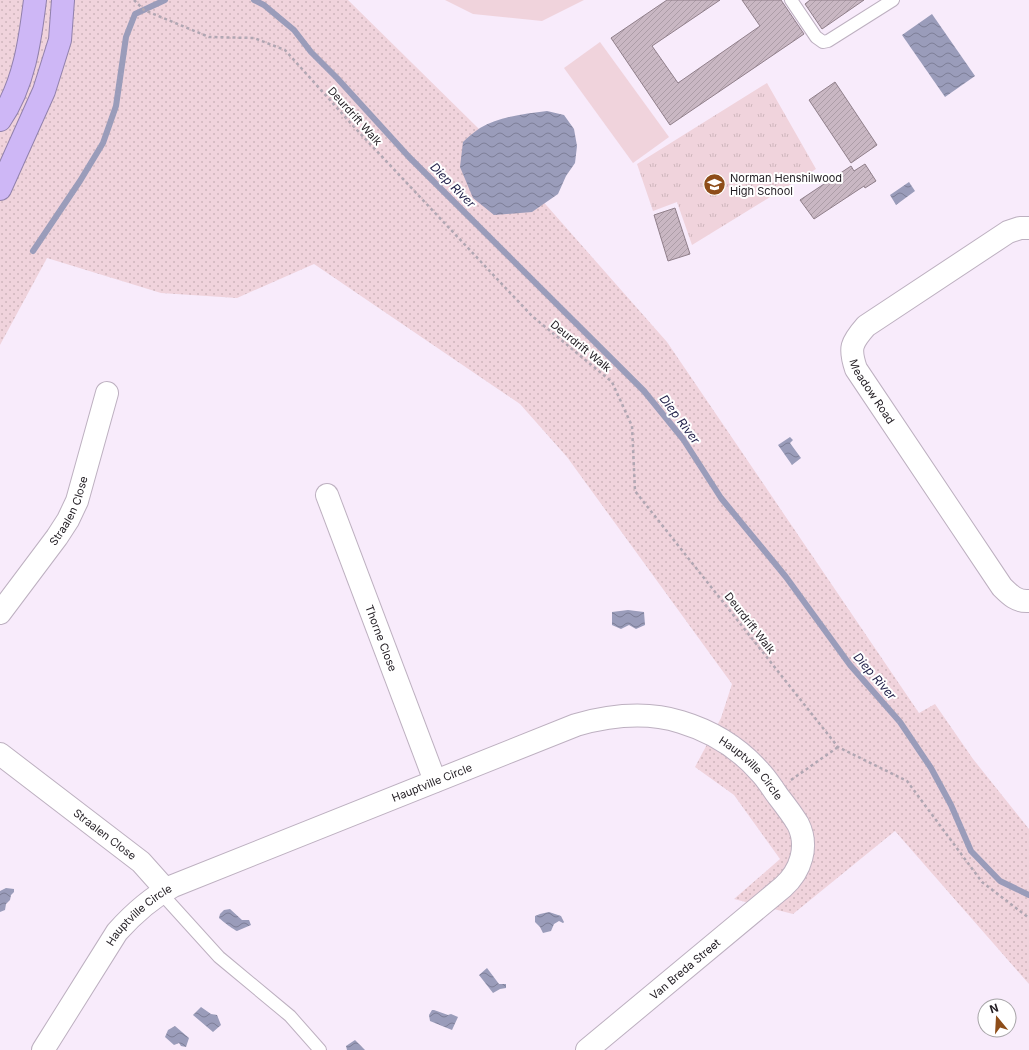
<svg xmlns="http://www.w3.org/2000/svg" width="1029" height="1050" font-family="Inter,sans-serif">
<defs>
<pattern id="grass-dots" width="8" height="8" patternUnits="userSpaceOnUse"><rect width="8" height="8" fill="#f0d3dc"/><path d="M2 2h.1M6 6h.1" fill="none" stroke="#ceb5bc" stroke-width="1.8" stroke-linecap="round"/></pattern>
<pattern id="park-tufts" width="24" height="20" patternUnits="userSpaceOnUse"><rect width="24" height="20" fill="#f0d3dc"/><path d="M3 7l-1-3M5 7V3M7 7l1-3M15 17l-1-3M17 17v-4M19 17l1-3" fill="none" stroke="#ceb5bc"/></pattern>
<pattern id="water-waves" width="16" height="10" patternUnits="userSpaceOnUse"><rect width="16" height="10" fill="#9a9cba"/><path d="M0 5q4-4 8 0t8 0" fill="none" stroke="#7d7e97"/></pattern>
<pattern id="building-hatch" width="6" height="6" patternUnits="userSpaceOnUse"><rect width="6" height="6" fill="#c9b7c3"/><path d="M-1 1l2-2M0 6l6-6M5 7l2-2" fill="none" stroke="#ac9da7"/></pattern>
</defs>
<rect width="100%" height="100%" fill="#f8ebfb"/>
<!-- grass -->
<path fill="url(#grass-dots)" d="M0 0H348L479 129 667 342 919 713 935 704 973 759 1029 829V984L895 831 793 914 734 899 780 859 734 795 695 767 721 718 732 684 567 457 520 404 314 264 237 298 161 293 47 258 0 345Z"/>
<!-- park -->
<path fill="url(#park-tufts)" d="M767 83 816 169 692 245 677 202 653 211 637 164Z"/>
<!-- garden -->
<g fill="#f0d3dc">
<path d="M445 0H584L542 21 473 14Z"/>
<path d="M600 42 669 137 633 163 564 68Z"/>
</g>
<!-- water -->
<g fill="url(#water-waves)">
<path d="M932 14 975 76 945 97 902 35Z"/>
<path d="M547 111 564 115 574 129 577 146 575 163 566 176 558 194 532 212 494 215 473 198 460 167 463 142C468 137 474 132 480 128 500 116 525 114 547 111Z"/>
<path d="M909 182 915 191 896 205 890 195Z"/>
<path d="M790 437 793 440 790 443 801 458 792 465 778 445Z"/>
<path d="M628 610 644 612 645 625 636 629 629 625 621 629 612 625V612Z"/>
<path d="M6 888 14 889V892L11 895 10 900 6 904 5 910 0 912V891Z"/>
<path d="M230 909 242 920H249L251 925 237 931C234 930 221 920 219 918L220 914 224 910Z"/>
<path d="M549 912 561 916 564 922 563 923 559 921 554 924 551 931 543 933 540 927 535 922V916L540 914Z"/>
<path d="M487 968 499 984H506V988L500 989 493 993 479 975Z"/>
<path d="M201 1007 211 1014 217 1015 221 1025 213 1032 193 1015Z"/>
<path d="M432 1010H434L448 1015 451 1014 458 1017 452 1030 430 1021 429 1015Z"/>
<path d="M175 1026 189 1038 186 1047 181 1046 179 1043 174 1045 165 1037 168 1030Z"/>
<path d="M355 1040 365 1050H347L346 1046Z"/>
</g>
<g fill="none" stroke-linecap="round" stroke-linejoin="round">
<!-- stream -->
<g stroke="#9a9cba" stroke-width="6">
<path d="M254 0 264 5 294 30 311 52 337 78 409 157 644 391 683 439 721 498 786 577 850 665 900 722 931 768 951 805 971 851 1000 881 1029 895"/>
<path d="M33 251 80 181 103 143 116 106 126 37 135 14 165 0"/>
</g>
</g>
<!-- building -->
<g fill="url(#building-hatch)" stroke="#907f8a">
<path d="M667 0H720L652 46 678 83 760 26 742 0H781L804 34 670 125 611 38Z"/>
<path d="M810 0H864L822 29 805 4Z"/>
<path d="M835 82 877 145 851 163 809 100Z"/>
<path d="M865 164 876 181 865 188 864 186 814 219 800 200 851 166 854 171Z"/>
<path d="M675 208 690 254 668 261 654 215Z"/>
</g>
<g fill="none" stroke-linecap="round" stroke-linejoin="round">
<defs>
<g id="service">
<path d="M791 0 816 37 823 42 828 41 893 0"/>
<path d="M161 893 219 957 290 1016 320 1050"/>
</g>
<g id="minor">
<path id="s1" d="M1029 228H1020L1008 232 866 326C851 343 849 348 856 369L1002 587C1010 595 1017 602 1029 601"/>
<path id="s2" d="M327 495 435 781"/>
<path id="s3" d="M0 613 57 537 68 520 77 501 107 393"/>
<path id="s4" d="M0 754 141 862 166 890"/>
<path id="s5" d="M43 1050 117 932C134 913 151 898 173 886L576 725C611 715 646 711 681 722 711 731 739 748 760 772 767 779 772 788 778 796 785 805 792 814 798 824 809 846 801 871 783 887L587 1050"/>
</g>
<g id="motorway">
<path d="M0 120C24 85 30 41 35 0"/>
<path d="M0 189 44 91 60 40 63 0"/>
</g>
</defs>
<!-- service casing -->
<use href="#service" stroke="#bdb0c0" stroke-width="14"/>
<!-- minor casing -->
<use href="#minor" stroke="#bdb0c0" stroke-width="24"/>
<!-- motorway casing -->
<use href="#motorway" stroke="#9181ac" stroke-width="24"/>
<!-- path -->
<g stroke="#b0a6b2" stroke-width="2.5" stroke-dasharray="3 3" stroke-linecap="butt">
<path d="M134 0 144 10 209 37 254 38 285 50 356 129 532 316 612 382 632 426 635 491 838 747 907 781 982 882 1029 918"/>
<path d="M791 780 838 747"/>
</g>
<!-- service -->
<use href="#service" stroke="#fff" stroke-width="12"/>
<!-- minor -->
<use href="#minor" stroke="#fff" stroke-width="22"/>
<!-- motorway -->
<use href="#motorway" stroke="#ceb7f6" stroke-width="22"/>
</g>
<!-- icons -->
<defs>
<symbol id="school-disc" viewBox="-11 -11 22 22"><circle r="9.5" fill="#8e4d19" stroke="#fff"/><path d="M0-5L7-2L0 1L-7-2ZM-4 1L0 2.5L4 1V4Q0 6-4 4Z" fill="#fff"/></symbol>
</defs>
<g fill-rule="evenodd">
<use href="#school-disc" x="702" y="172" width="25" height="25"/>
</g>
<g text-anchor="middle" dominant-baseline="central" stroke-width="4" stroke-linejoin="round" paint-order="stroke">
<!-- street labels -->
<g font-size="11" fill="#211c22" stroke="#fff">
<text transform="translate(355 116) rotate(48)">Deurdrift Walk</text>
<text transform="translate(581 346) rotate(39)">Deurdrift Walk</text>
<text stroke="none"><textPath href="#s1" startOffset="267">Meadow Road</textPath></text>
<text stroke="none"><textPath href="#s3" startOffset="124">Straalen Close</textPath></text>
<text transform="translate(750 623) rotate(52)">Deurdrift Walk</text>
<text stroke="none"><textPath href="#s2" startOffset="153">Thorne Close</textPath></text>
<text stroke="none"><textPath href="#s5" startOffset="838">Hauptville Circle</textPath></text>
<text stroke="none"><textPath href="#s5" startOffset="491">Hauptville Circle</textPath></text>
<text stroke="none"><textPath href="#s4" startOffset="132">Straalen Close</textPath></text>
<text stroke="none"><textPath href="#s5" startOffset="167">Hauptville Circle</textPath></text>
<text transform="translate(685 969) rotate(-40)">Van Breda Street</text>
</g>
<!-- poi labels -->
<g font-size="11" fill="#211c22" stroke="#fff" text-anchor="start">
<text x="730" y="178">Norman Henshilwood<tspan x="730" dy="13">High School</tspan></text>
</g>
<!-- water labels -->
<g font-size="12" font-style="italic" fill="#25244d" stroke="#fff">
<text transform="translate(453 185) rotate(45)">Diep River</text>
<text transform="translate(680 419) rotate(53)">Diep River</text>
<text transform="translate(875 676) rotate(49)">Diep River</text>
</g>
</g>
<!-- north arrow -->
<g transform="translate(997 1018) rotate(342)"><circle r="19" fill="#ffffff" stroke="#a6a4a7"/>
<path d="M0-3L7 15L0 10L-7 15Z" fill="#8e4d19"/>
<text y="-6" font-size="11" font-weight="bold" text-anchor="middle" fill="#211c22">N</text>
</g>
</svg>
